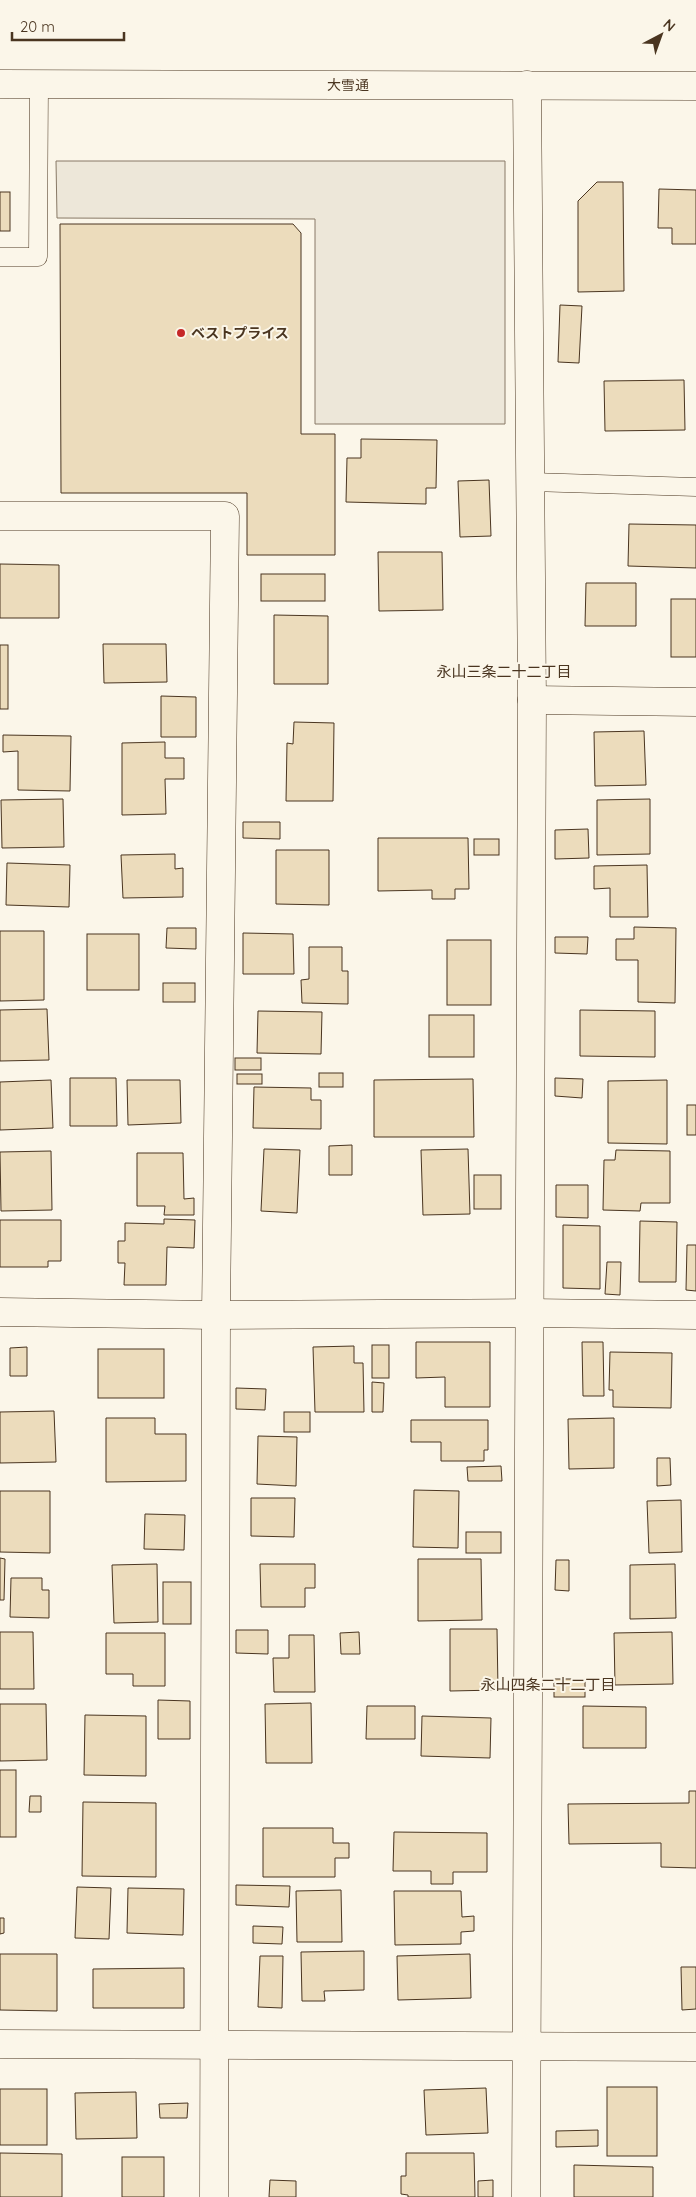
<svg xmlns="http://www.w3.org/2000/svg" width="696" height="2197" font-family="Quicksand,'Noto Sans JP',sans-serif">
<rect width="100%" height="100%" fill="#fbf6e9"/>
<!-- parking -->
<path fill="#ede7d9" stroke="#887966" d="M56 161H505V424H315V219L57 218Z"/>
<!-- building -->
<g fill="#ecdcbc" stroke="#4a3520">
<path d="M597 182H623L624 291 578 292V201Z"/>
<path d="M659 189 696 190V244H672V228H658Z"/>
<rect x="0" y="192" width="10" height="39"/>
<path d="M60 224H293L301 233V434H335V555H247V493H61Z"/>
<path d="M560 305 582 306 579 363 558 362Z"/>
<path d="M684 380 685 430 605 431 604 381Z"/>
<path d="M361 439 437 440 436 488H426V504L346 502 347 458H361Z"/>
<path d="M489 480 491 536 460 537 458 481Z"/>
<path d="M629 524 696 525V568L628 566Z"/>
<path d="M378 552H442L443 610 379 611Z"/>
<path d="M0 564 59 565V618H0Z"/>
<rect x="261" y="574" width="64" height="27"/>
<path d="M586 583H636V626H585Z"/>
<rect x="671" y="599" width="25" height="58"/>
<path d="M274 615 328 616V684H274Z"/>
<path d="M103 644H166L167 682 104 683Z"/>
<rect x="0" y="645" width="8" height="64"/>
<path d="M161 696 196 697V737H161Z"/>
<path d="M294 722 334 723 333 801H286L287 743 293 744Z"/>
<path d="M644 731 646 785 595 786 594 732Z"/>
<path d="M3 735 71 736 70 791 18 790V751L3 752Z"/>
<path d="M165 742V758H184V779H165L166 814 122 815V743Z"/>
<path d="M63 799 64 847 2 848 1 800Z"/>
<path d="M650 799V854L597 855V800Z"/>
<path d="M243 822H280V839L243 838Z"/>
<path d="M588 829 589 858 555 859V830Z"/>
<path d="M378 838H468L469 889H455V899H432V890L378 891Z"/>
<rect x="474" y="839" width="25" height="16"/>
<path d="M276 850H329V905L276 904Z"/>
<path d="M175 854V869L183 868V897L123 898 121 855Z"/>
<path d="M7 863 70 865 69 907 6 905Z"/>
<path d="M647 865 648 917H610V888L594 889V866Z"/>
<path d="M634 927 676 928 675 1003 638 1002V960H616V939H634Z"/>
<path d="M167 928H196V949L166 948Z"/>
<path d="M0 931H44V1000L0 1001Z"/>
<path d="M243 933 293 934 294 974H243Z"/>
<rect x="87" y="934" width="52" height="56"/>
<path d="M555 937H588L587 954 555 953Z"/>
<rect x="447" y="940" width="44" height="65"/>
<path d="M309 947H342V971H348V1004L302 1003 301 980 309 979Z"/>
<rect x="163" y="983" width="32" height="19"/>
<path d="M47 1009 49 1060 0 1061V1010Z"/>
<path d="M580 1010 655 1011V1057L580 1056Z"/>
<path d="M258 1011 322 1012 321 1054 257 1053Z"/>
<rect x="429" y="1015" width="45" height="42"/>
<rect x="235" y="1058" width="26" height="12"/>
<rect x="319" y="1073" width="24" height="14"/>
<rect x="237" y="1074" width="25" height="10"/>
<path d="M70 1078H116L117 1126H70Z"/>
<path d="M555 1078 583 1079 582 1098 555 1096Z"/>
<path d="M473 1079 474 1137H374V1080Z"/>
<path d="M51 1080 53 1128 0 1130V1082Z"/>
<path d="M127 1080H180L181 1123 128 1125Z"/>
<path d="M667 1080V1144L608 1143V1081Z"/>
<path d="M254 1087 311 1088V1100H321V1129L253 1128Z"/>
<rect x="687" y="1105" width="9" height="30"/>
<path d="M352 1145V1175H329V1146Z"/>
<path d="M264 1149 300 1150 297 1213 261 1211Z"/>
<path d="M468 1149 470 1214 423 1215 421 1150Z"/>
<path d="M616 1150 670 1151V1203H641L640 1211 603 1210 604 1160H615Z"/>
<path d="M51 1151 52 1210 1 1211 0 1152Z"/>
<path d="M137 1153H183L184 1199 194 1198V1215H164L165 1206H137Z"/>
<rect x="474" y="1175" width="27" height="34"/>
<path d="M556 1185H588V1218L556 1217Z"/>
<path d="M164 1219 195 1220 194 1248 167 1247 166 1285H124L125 1263H118V1241H125V1223L164 1224Z"/>
<path d="M0 1220H61V1261H48V1267H0Z"/>
<path d="M640 1221 677 1222 676 1282H639Z"/>
<path d="M563 1225 600 1226V1289L563 1288Z"/>
<path d="M687 1245H696V1291L686 1290Z"/>
<path d="M607 1262H621L620 1295 605 1294Z"/>
<path d="M416 1342H490V1407H445V1377L416 1378Z"/>
<path d="M582 1342H603L604 1396H583Z"/>
<rect x="372" y="1345" width="17" height="33"/>
<path d="M354 1346V1363H363L364 1412H315L313 1347Z"/>
<path d="M27 1347V1376H10V1348Z"/>
<rect x="98" y="1349" width="66" height="49"/>
<path d="M610 1352 672 1353 671 1408 613 1407V1390H609Z"/>
<path d="M372 1382 384 1383 383 1412H372Z"/>
<path d="M236 1388 266 1389 265 1410 236 1409Z"/>
<path d="M54 1411 56 1462 0 1463V1412Z"/>
<rect x="284" y="1412" width="26" height="20"/>
<path d="M106 1418H155V1434H186V1481L106 1482Z"/>
<path d="M614 1418V1468L569 1469 568 1419Z"/>
<path d="M411 1420H488V1450H484V1461H441V1442H411Z"/>
<path d="M258 1436 297 1437 296 1486 257 1484Z"/>
<path d="M657 1458H670L671 1485 657 1486Z"/>
<path d="M501 1466 502 1481H468L467 1467Z"/>
<path d="M414 1490 459 1491 458 1548 413 1547Z"/>
<path d="M0 1491H50V1553L0 1552Z"/>
<path d="M251 1498H295L294 1537 251 1536Z"/>
<path d="M681 1500 682 1552 649 1553 647 1501Z"/>
<path d="M145 1514 185 1515 184 1550 144 1549Z"/>
<rect x="466" y="1532" width="35" height="21"/>
<path d="M0 1558 5 1559 4 1600H0Z"/>
<path d="M418 1559H481L482 1620 418 1621Z"/>
<path d="M556 1560H569V1591L555 1590Z"/>
<path d="M157 1564 158 1622 114 1623 112 1565Z"/>
<path d="M260 1564H315V1588H305V1607H261Z"/>
<path d="M675 1564 676 1618 630 1619V1565Z"/>
<path d="M11 1578H42V1590H49V1618L10 1617Z"/>
<rect x="163" y="1582" width="28" height="42"/>
<path d="M450 1629H497L498 1690 450 1691Z"/>
<path d="M236 1630H268V1654L236 1653Z"/>
<path d="M0 1632H33L34 1689H0Z"/>
<path d="M359 1632 360 1654H341L340 1633Z"/>
<path d="M672 1632 673 1684 615 1685 614 1633Z"/>
<path d="M106 1633H165V1686H133V1674H106Z"/>
<path d="M289 1635H314L315 1692H274L273 1658H289Z"/>
<rect x="554" y="1679" width="31" height="18"/>
<path d="M158 1700 190 1701V1739H158Z"/>
<path d="M311 1703 312 1763H266L265 1704Z"/>
<path d="M0 1704H46L47 1760 0 1761Z"/>
<path d="M367 1706H415V1739H366Z"/>
<path d="M583 1706 646 1707V1748H583Z"/>
<path d="M85 1715 146 1716V1776L84 1775Z"/>
<path d="M422 1716 491 1718 490 1758 421 1756Z"/>
<rect x="0" y="1770" width="16" height="67"/>
<path d="M689 1791H696V1868L661 1867V1843L569 1844 568 1804 689 1803Z"/>
<path d="M30 1796H41V1812H29Z"/>
<path d="M83 1802 156 1803V1877L82 1876Z"/>
<path d="M263 1828H333V1843H349V1858H335V1877H263Z"/>
<path d="M394 1832 487 1833V1872H453V1884H431V1871H393Z"/>
<path d="M236 1885 290 1886 289 1907 236 1905Z"/>
<path d="M77 1887 111 1888 109 1939 75 1938Z"/>
<path d="M128 1888 184 1889 183 1935 127 1933Z"/>
<path d="M341 1890 342 1942H297L296 1891Z"/>
<path d="M394 1891H461L462 1917 474 1916V1931L461 1932V1944L395 1945Z"/>
<path d="M0 1918H4V1933L0 1934Z"/>
<path d="M253 1926 283 1927 282 1944 253 1943Z"/>
<path d="M364 1951V1990L324 1991 325 2001H302L301 1952Z"/>
<path d="M0 1954H57V2011L0 2010Z"/>
<path d="M470 1954 471 1998 398 2000 397 1956Z"/>
<path d="M260 1956H283L282 2008 258 2007Z"/>
<path d="M681 1967H696V2009L682 2010Z"/>
<path d="M184 1968V2008H93V1969Z"/>
<rect x="607" y="2087" width="50" height="69"/>
<path d="M486 2088 488 2133 426 2135 424 2090Z"/>
<rect x="0" y="2089" width="47" height="56"/>
<path d="M136 2092 137 2138 76 2139 75 2093Z"/>
<path d="M188 2103 187 2118H160L159 2104Z"/>
<path d="M598 2130V2146L556 2147V2131Z"/>
<path d="M0 2153 62 2154V2197H0Z"/>
<path d="M406 2153H474L475 2197H408V2195L401 2194V2176H406Z"/>
<rect x="122" y="2157" width="42" height="40"/>
<path d="M574 2165 653 2167V2197H574Z"/>
<path d="M270 2180 296 2181V2197H269Z"/>
<path d="M493 2180V2197H478V2181Z"/>
</g>
<g fill="none" stroke-linecap="round" stroke-linejoin="round">
<defs>
<g id="service">
<path d="M0 257H38L39 84"/>
<path d="M531 482 696 487"/>
</g>
<g id="minor">
<path d="M0 516H225L216 1315 214 2197"/>
<path d="M532 700 696 702"/>
<path d="M0 1312 216 1315 531 1313 696 1315"/>
<path d="M0 2044 696 2047"/>
<path d="M526 2197 532 700 527 85"/>
</g>
<path id="trunk" d="M0 84 696 86"/>
</defs>
<!-- service casing -->
<use href="#service" stroke="#4a3520" stroke-width="19"/>
<!-- minor casing -->
<use href="#minor" stroke="#4a3520" stroke-width="29"/>
<!-- trunk casing -->
<use href="#trunk" stroke="#4a3520" stroke-width="29"/>
<!-- service -->
<use href="#service" stroke="#fbf6e9" stroke-width="18"/>
<!-- minor -->
<use href="#minor" stroke="#fbf6e9" stroke-width="28"/>
<!-- trunk -->
<use href="#trunk" stroke="#fbf6e9" stroke-width="28"/>
</g>
<!-- markers -->
<circle fill="#c62828" stroke="#fbf6e9" stroke-width="2" cx="181" cy="333" r="5"/>
<g text-anchor="middle" dominant-baseline="central" stroke-width="4" stroke-linejoin="round" paint-order="stroke">
<!-- street labels -->
<g font-size="14" fill="#4a3520" stroke="#fbf6e9">
<text x="348" y="85">大雪通</text>
</g>
<!-- poi labels -->
<g font-size="14" font-weight="bold" fill="#4a3520" stroke="#fbf6e9" text-anchor="start">
<text x="191" y="333">ベストプライス</text>
</g>
<!-- neighbourhood labels -->
<g font-size="15" fill="#4a3520" stroke="#fbf6e9">
<text x="504" y="671">永山三条二十二丁目</text>
<text x="548" y="1684">永山四条二十二丁目</text>
</g>
</g>
<!-- north arrow -->
<g transform="translate(661 35) rotate(41)" stroke="#fbf6e9" stroke-width="4" paint-order="stroke">
<path d="M0-4L9 19L0 12L-9 19Z" fill="#4a3520"/>
<text y="-8" font-size="14" font-weight="bold" text-anchor="middle" fill="#4a3520">N</text>
</g>
<!-- scale -->
<path d="M12 32v8h112v-8" fill="none" stroke="#4a3520" stroke-width="2.5"/>
<text x="20" y="32" font-size="15" fill="#4a3520" stroke="#fbf6e9" stroke-width="4" paint-order="stroke">20 m</text>
</svg>
